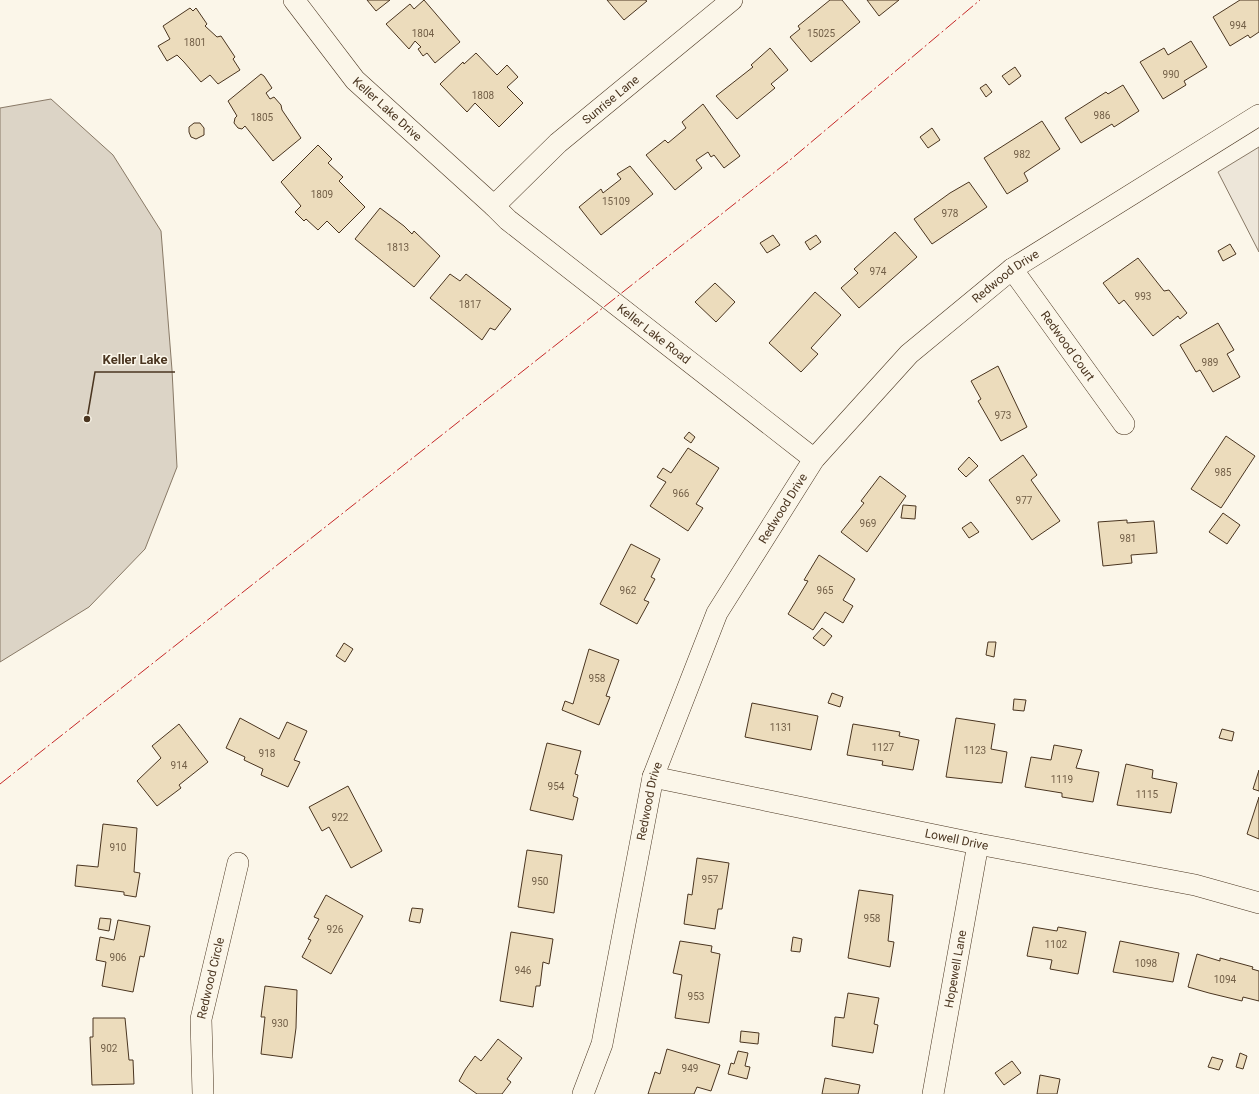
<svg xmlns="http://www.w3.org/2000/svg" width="1259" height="1094" font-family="Roboto,sans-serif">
<rect width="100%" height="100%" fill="#fbf6e9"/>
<!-- green -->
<path fill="#ede6d9" stroke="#887966" d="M1259 147V252L1218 172Z"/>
<!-- water -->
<path fill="#dcd4c6" stroke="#887966" d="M51 99 113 155 161 231 172 370 177 467 145 549 89 607 0 662V108Z"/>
<!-- building -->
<g fill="#ecdcbc" stroke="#4a3520">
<path d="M367 0H390L376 11Z"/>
<path d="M424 0 460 42 435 63 427 53 423 56 418 49 421 47 415 41 409 49 386 24 410 4 414 9Z"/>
<path d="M607 0H645L647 1 624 20Z"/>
<path d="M830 0H842L860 22 811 62 790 37 800 29 798 26Z"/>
<path d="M867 0H899L879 16Z"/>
<path d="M1240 0H1259V32L1250 38 1248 35 1230 46 1213 17Z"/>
<path d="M190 8 193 11 196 8 207 24 205 26 217 37 221 36 235 57 233 59 240 70 218 84 210 75 201 82 184 62 177 55 167 61 158 46 170 39 163 26Z"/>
<path d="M1191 41 1207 67 1184 81 1186 85 1163 99 1140 62 1164 48 1168 55Z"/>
<path d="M770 48 788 70 771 84 775 88 737 119 716 96 753 67 751 65Z"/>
<path d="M476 53 497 75 507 65 518 77 507 87 523 103 499 127 475 103 467 112 440 84 463 62 464 64Z"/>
<path d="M1015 67 1021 76 1009 85 1002 76Z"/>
<path d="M261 74 264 76 272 88 266 93 270 99 274 97 281 105 282 110 301 138 273 161 245 126 242 129 238 128 234 123 235 118 237 116 228 101Z"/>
<path d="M986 84 992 92 986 97 980 88Z"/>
<path d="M1123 85 1139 111 1114 127 1112 124 1081 143 1065 118 1106 92 1108 94Z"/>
<path d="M703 104 740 156 724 168 714 155 711 157 708 152 696 160 702 168 675 190 646 155 665 140 668 143 686 128 682 122Z"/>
<path d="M1042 121 1060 149 1024 173 1028 181 1007 194 984 158Z"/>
<path d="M194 123H200L204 128V135L196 139 191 137 189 132V127Z"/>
<path d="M932 128 940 140 928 148 920 137Z"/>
<path d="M318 145 332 159 328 163 343 177 339 181 365 207 339 233 327 221 318 230 306 219 304 221 295 212 301 206 281 182Z"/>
<path d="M630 166 653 194 601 235 579 207 601 189 603 193 621 179 617 174Z"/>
<path d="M969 182 987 207 932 244 914 219 950 193Z"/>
<path d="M380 208 404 226 412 234 414 231 440 256 414 287 355 239Z"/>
<path d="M895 232 917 257 859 308 841 288 858 273 854 269Z"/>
<path d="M773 235 780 245 767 253 760 243Z"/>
<path d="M816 235 821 242 810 250 805 242Z"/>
<path d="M1230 244 1236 254 1223 261 1218 251Z"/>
<path d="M1138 258 1164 291 1169 290 1187 313 1180 319 1178 316 1153 336 1124 300 1119 304 1103 283Z"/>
<path d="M450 274 460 281 466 274 511 309 495 330 490 328 482 340 430 298Z"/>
<path d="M715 283 735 302 716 322 695 302Z"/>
<path d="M815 292 841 315 811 348 818 354 801 372 769 343Z"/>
<path d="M1218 323 1234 350 1227 354 1240 377 1213 392 1200 370 1196 372 1180 345Z"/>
<path d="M998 366 1027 427 1001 441 978 401 981 399 971 381Z"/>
<path d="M689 432 695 437 691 443 684 438Z"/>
<path d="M1226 436 1255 456 1221 508 1191 489Z"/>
<path d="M688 448 719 468 696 504 703 508 688 531 650 506 666 482 657 477 663 468 671 473Z"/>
<path d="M1023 455 1037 475 1031 480 1060 521 1032 540 989 480Z"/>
<path d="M969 457 978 466 966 477 958 469Z"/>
<path d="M880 476 906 496 867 552 841 532 864 503 861 501Z"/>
<path d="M903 505 916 506 915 519 901 518Z"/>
<path d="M1223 513 1240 525 1227 544 1209 532Z"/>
<path d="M1127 520V523L1154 521 1157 553 1131 555 1132 563 1103 566 1098 522Z"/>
<path d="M971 522 979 532 969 538 962 528Z"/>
<path d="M631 544 660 559 651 577 655 579 644 600 649 602 637 624 600 604Z"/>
<path d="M819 555 855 579 843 600 853 606 843 623 825 612 813 630 788 614 808 581 804 580Z"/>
<path d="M822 628 832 636 824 646 813 638Z"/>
<path d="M988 642H996L994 657 986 655Z"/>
<path d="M344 643 353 649 345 662 336 656Z"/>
<path d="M589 649 619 660 606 696 610 697 599 725 562 710 565 701 573 704Z"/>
<path d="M832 693 843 697 840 707 828 703Z"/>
<path d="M1014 699 1026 700 1024 711 1013 710Z"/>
<path d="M752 703 818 716 811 750 745 737Z"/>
<path d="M240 718 279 739 287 722 307 731 294 760 300 762 288 787 261 775 263 769 244 760 245 757 226 748Z"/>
<path d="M956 718 995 724 991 749 1007 752 1002 783 946 777Z"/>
<path d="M179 724 208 762 179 785 181 788 157 806 137 781 161 758 152 746Z"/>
<path d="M853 724 900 732 899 736 919 740 913 770 882 765 883 761 847 755Z"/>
<path d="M1222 729 1234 732 1232 741 1219 738Z"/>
<path d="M547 743 581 751 575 774 578 775 573 796 578 798 573 820 530 810Z"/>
<path d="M1054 745 1082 750 1076 768 1099 772 1093 802 1062 797V793L1025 787 1031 757 1051 760Z"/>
<path d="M1126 764 1153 770 1152 778 1177 783 1171 813 1117 805Z"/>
<path d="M1259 770V791L1253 789Z"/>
<path d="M348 786 382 851 351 868 329 827 322 831 309 807Z"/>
<path d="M1259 797V839L1247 834Z"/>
<path d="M103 824 137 828 134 872 140 873 136 897 124 895V892L75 886 77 865 98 867Z"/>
<path d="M527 850 562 855 554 913 518 907Z"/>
<path d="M697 858 729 863 722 909H718L715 929 684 924 688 894 692 895Z"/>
<path d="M859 890 893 895 888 941 894 942 890 967 848 958Z"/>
<path d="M326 895 363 916 331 974 302 957 311 940 308 939 319 919 314 917Z"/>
<path d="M412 908 423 909 420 923 409 921Z"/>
<path d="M100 918 111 919 109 931 98 929Z"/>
<path d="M118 920 150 926 144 957 140 956 133 992 102 986 106 962 96 960 100 937 114 940Z"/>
<path d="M1033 927 1057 931 1058 927 1086 932 1078 974 1050 969 1052 960 1027 956Z"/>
<path d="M511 932 553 939 549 964 543 962 540 986H536L533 1007 500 1001Z"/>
<path d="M793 937 802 939 800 952 791 951Z"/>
<path d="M680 941 712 946 711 952 720 954 709 1023 675 1018 682 975 673 973Z"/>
<path d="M1120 941 1179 953 1173 982 1113 972Z"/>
<path d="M1197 954 1220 961V958L1253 967 1252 969 1259 971V1001L1243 997 1242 1001 1209 993 1188 987Z"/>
<path d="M265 986 297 990 296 1028 292 1058 261 1054 265 1017H261Z"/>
<path d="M848 993 879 998 874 1024 878 1025 873 1053 832 1046 835 1017 844 1018Z"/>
<path d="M93 1018H125L129 1060H133L134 1084 92 1085 90 1037H93Z"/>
<path d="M741 1031 759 1033 758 1044 740 1042Z"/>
<path d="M498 1039 522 1058 507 1079 511 1082 502 1094H477L459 1081 465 1070 475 1056 481 1061Z"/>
<path d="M667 1049 720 1065 711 1091 697 1087 694 1094H648L655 1072 660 1074Z"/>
<path d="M738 1051 748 1053 745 1066 750 1067 747 1079 728 1074 731 1063 734 1064Z"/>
<path d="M1240 1053 1247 1056 1243 1069 1236 1067Z"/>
<path d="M1212 1057 1223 1060 1219 1070 1208 1067Z"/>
<path d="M1012 1061 1021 1073 1004 1085 995 1073Z"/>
<path d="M1040 1075 1060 1079 1057 1094H1037Z"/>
<path d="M825 1078 860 1085 858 1094H822Z"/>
</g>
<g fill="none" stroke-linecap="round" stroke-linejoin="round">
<defs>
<g id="minor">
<path id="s1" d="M294 0 355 80 494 206 508 220 814 459"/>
<path id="s2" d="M494 206 558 143 732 0"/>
<path id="s3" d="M1012 269 1124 424"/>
<path id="s4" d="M653 777 978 844 1195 885 1259 903"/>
<path id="s5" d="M203 1094 201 1019 238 863"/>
<path id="s6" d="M583 1094 602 1044 653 777 717 613 814 459 909 354 1012 269 1259 115"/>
<path id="s7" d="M933 1094 978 844"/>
</g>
</defs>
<!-- minor casing -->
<use href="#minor" stroke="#4a3520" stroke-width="22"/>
<!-- minor -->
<use href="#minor" stroke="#fbf6e9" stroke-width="21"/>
<!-- power -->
<path stroke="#c62828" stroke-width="1" stroke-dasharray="14 3 2 3" stroke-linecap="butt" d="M0 784 790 160 980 0"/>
</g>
<g text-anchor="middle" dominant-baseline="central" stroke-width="3" stroke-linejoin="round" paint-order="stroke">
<!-- number labels -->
<g font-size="10" fill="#725f47">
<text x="1238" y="25">994</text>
<text x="423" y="33">1804</text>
<text x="821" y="33">15025</text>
<text x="195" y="42">1801</text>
<text x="1171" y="74">990</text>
<text x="483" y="95">1808</text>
<text x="1102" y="115">986</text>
<text x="262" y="117">1805</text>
<text x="1022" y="154">982</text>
<text x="322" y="194">1809</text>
<text x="616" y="201">15109</text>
<text x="950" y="213">978</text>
<text x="398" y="247">1813</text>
<text x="878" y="271">974</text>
<text x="1143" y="296">993</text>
<text x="470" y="304">1817</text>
<text x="1210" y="362">989</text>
<text x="1003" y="415">973</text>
<text x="1223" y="472">985</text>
<text x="681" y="493">966</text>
<text x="1024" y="500">977</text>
<text x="868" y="523">969</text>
<text x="1128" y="538">981</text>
<text x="628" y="590">962</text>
<text x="825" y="590">965</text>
<text x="597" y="678">958</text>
<text x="781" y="727">1131</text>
<text x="883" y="747">1127</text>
<text x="975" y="750">1123</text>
<text x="267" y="753">918</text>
<text x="179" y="765">914</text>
<text x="1062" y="779">1119</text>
<text x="556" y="786">954</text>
<text x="1147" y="794">1115</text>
<text x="340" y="817">922</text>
<text x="118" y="847">910</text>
<text x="710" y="879">957</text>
<text x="540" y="881">950</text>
<text x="872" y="918">958</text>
<text x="335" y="929">926</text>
<text x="1056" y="944">1102</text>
<text x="118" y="957">906</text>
<text x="1146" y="963">1098</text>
<text x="523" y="970">946</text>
<text x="1225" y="979">1094</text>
<text x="696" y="996">953</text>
<text x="280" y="1023">930</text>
<text x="109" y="1048">902</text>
<text x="690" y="1068">949</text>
</g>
<!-- street labels -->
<g font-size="12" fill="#4a3520" stroke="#fbf6e9">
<text stroke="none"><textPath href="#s2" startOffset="158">Sunrise Lane</textPath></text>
<text stroke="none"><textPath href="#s1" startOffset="144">Keller Lake Drive</textPath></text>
<text stroke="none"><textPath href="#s6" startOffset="949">Redwood Drive</textPath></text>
<text stroke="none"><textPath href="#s1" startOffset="493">Keller Lake Road</textPath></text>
<text stroke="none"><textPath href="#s3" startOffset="95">Redwood Court</textPath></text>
<text stroke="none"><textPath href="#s6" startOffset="625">Redwood Drive</textPath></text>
<text stroke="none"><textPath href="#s6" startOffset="301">Redwood Drive</textPath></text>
<text stroke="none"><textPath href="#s4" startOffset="310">Lowell Drive</textPath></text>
<text stroke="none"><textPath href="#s7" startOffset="127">Hopewell Lane</textPath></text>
<text stroke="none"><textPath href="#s5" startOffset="117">Redwood Circle</textPath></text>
</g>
</g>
<!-- callouts -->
<path fill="none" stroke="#4a3520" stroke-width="1.5" d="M87 419L95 372H175"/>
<circle fill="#4a3520" stroke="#fbf6e9" stroke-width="1.5" cx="87" cy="419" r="4"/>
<g font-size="13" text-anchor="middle" font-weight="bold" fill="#4a3520" stroke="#fbf6e9" stroke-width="3" stroke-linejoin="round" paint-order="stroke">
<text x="135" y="364">Keller Lake</text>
</g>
</svg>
